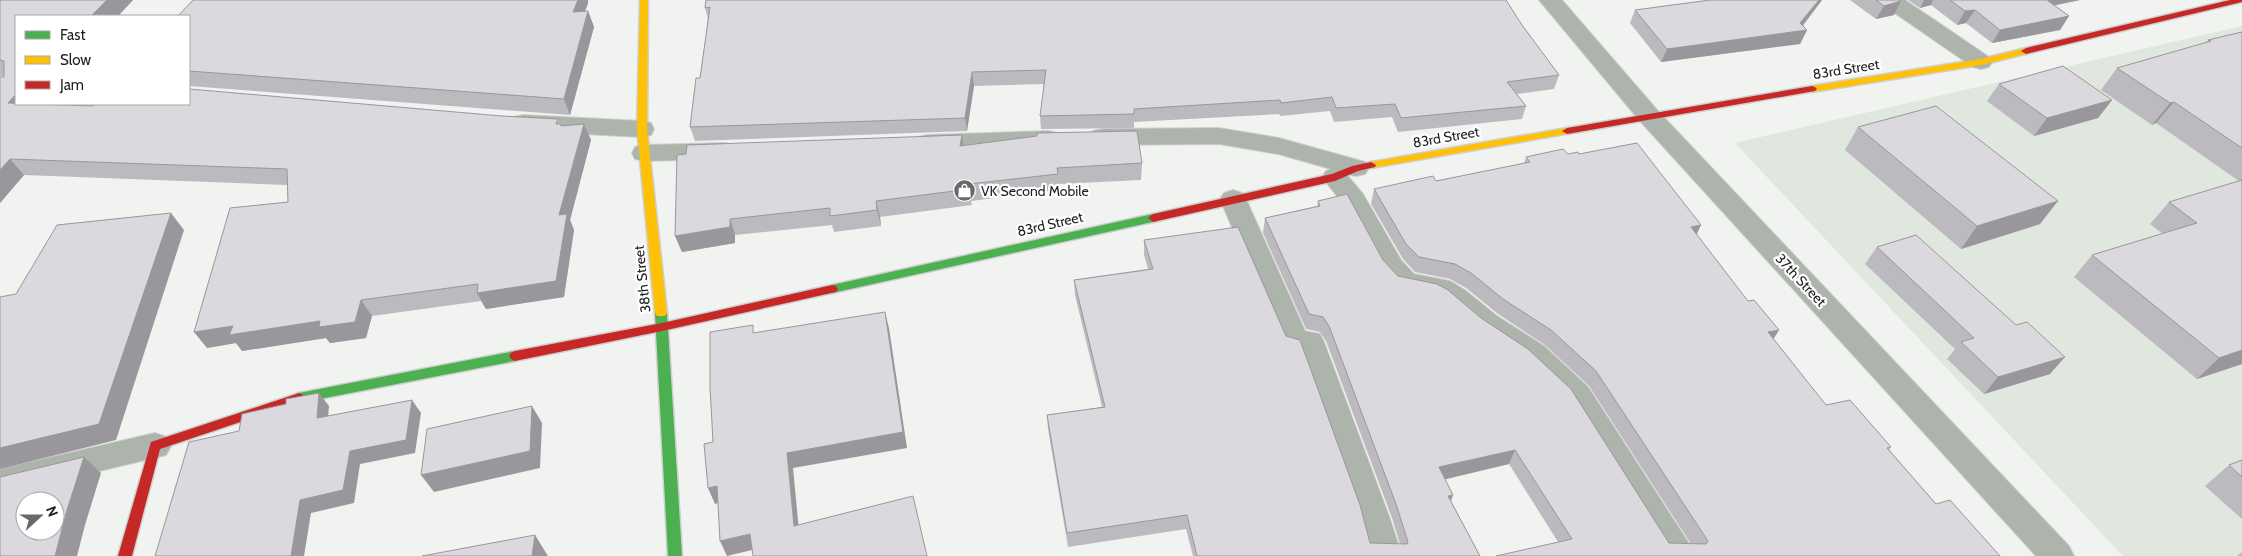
<svg xmlns="http://www.w3.org/2000/svg" width="2242" height="556" font-family="Cabin,sans-serif">
<rect width="100%" height="100%" fill="#f0f3ef"/>
<!-- built -->
<path fill="#dfe7de" d="M2242 26V556H2123L1735 143Z"/>
<g fill="none" stroke-linecap="round" stroke-linejoin="round">
<defs>
<g id="street">
<path d="M1539 0H1562L1658 111 2069 546 2074 556H2036L1640 121Z"/>
<path d="M1880 0H1905L1989 57 1992 62 1989 67 1981 69 1973 67 1883 5Z"/>
<path d="M523 115 642 121 651 123 654 129 651 135 642 137 523 131 514 129 511 123 514 117Z"/>
<path d="M1219 128 1279 138 1365 162 1369 168 1365 174 1356 176 1346 174 1363 194 1401 260 1414 274 1450 281 1465 290 1497 316 1544 346 1588 387 1697 556H1662L1566 403 1524 362 1477 332 1445 304 1434 297 1396 290 1381 274 1344 205 1322 177 1326 171 1331 169 1278 154 1219 144 1102 145 1093 143 1090 137 1093 131 1102 129Z"/>
<path d="M1049 131 1058 133 1061 139 1058 145 1049 147 927 151 918 149 915 143 918 137 927 135Z"/>
<path d="M724 143 733 145 736 151 733 157 724 159 644 161 635 159 632 153 635 147 644 145Z"/>
<path d="M1233 190 1242 193 1246 199 1305 331 1320 334 1324 342 1390 519 1402 556H1368L1358 519 1299 353 1285 350 1281 342 1220 199 1224 193Z"/>
<path d="M155 433 166 437 171 446 166 455 0 495V469Z"/>
</g>
<g id="fast">
<path d="M1153 214 1157 215 1158 218 1157 221 832 293 826 289 832 285Z"/>
<path d="M661 309 665 310 667 313 682 556H668L655 313 657 310Z"/>
<path d="M515 351 519 353 521 356 519 359 515 361 299 403 295 401 293 398 295 395 299 393Z"/>
</g>
<g id="slow">
<path d="M640 0H648L647 129 667 313 665 316H657L655 313 637 129Z"/>
<path d="M2026 48 2029 49V53L1981 65 1812 92 1807 89 1812 86 1981 59Z"/>
<path d="M1567 128 1572 131 1571 133 1371 168 1366 165 1371 162Z"/>
</g>
<g id="jam">
<path d="M2230 0H2242V2L2026 54 2021 51 2026 48Z"/>
<path d="M1812 86 1815 87 1817 89 1815 91 1567 134 1562 131 1567 128Z"/>
<path d="M1371 162 1376 165 1375 167 1358 171 1335 181 1153 222 1148 218 1153 214 1332 174 1352 166Z"/>
<path d="M832 285 836 286 838 289 836 292 662 331 515 361 511 359 509 356 511 353 515 351 662 323Z"/>
<path d="M299 393 303 395 305 398 303 401 160 449 132 556H118L151 442Z"/>
</g>
</defs>
<!-- street casing -->
<use href="#street" stroke="#ced0ce" stroke-width="2"/>
<!-- fast casing -->
<use href="#fast" stroke="#ced0ce" stroke-width="3"/>
<!-- slow casing -->
<use href="#slow" stroke="#ced0ce" stroke-width="3"/>
<!-- jam casing -->
<use href="#jam" stroke="#ced0ce" stroke-width="3"/>
<!-- street -->
<use href="#street" fill="#acb4ab" fill-rule="evenodd"/>
<!-- fast -->
<use href="#fast" fill="#4caf50" fill-rule="evenodd"/>
<!-- slow -->
<use href="#slow" fill="#ffc107" fill-rule="evenodd"/>
<!-- jam -->
<use href="#jam" fill="#c62828" fill-rule="evenodd"/>
</g>
<!-- wall -->
<g fill="#bcbabf">
<path d="M0 0H133L118 16H16V104L502 116 558 119 560 124 562 126 584 124 591 140 570 220 574 230 564 297 486 309 481 301 372 316 366 338 330 343 326 338 242 351 236 343 207 348 288 202 287 185 24 175 0 203V77H4V76H0Z"/>
<path d="M193 0H588V3L585 11H588L594 27 570 115 189 86V16Z"/>
<path d="M706 0 1522 25 1559 75 1554 89 1517 94 1526 106 1522 119 1398 132 1392 117 1334 122 1330 111 1280 116 1279 114 1134 122V128L1041 129 1040 116 1044 84 974 86 967 131 695 141 690 127 700 78 708 19 705 8Z"/>
<path d="M1710 0H1822L1803 26 1807 30 1800 44 1661 62 1630 23 1635 10Z"/>
<path d="M1850 0H1899L1901 1 1894 15 1876 19Z"/>
<path d="M1908 0H2080L2054 5 2069 16 2060 30 1992 43 1966 23 1957 25 1931 5 1920 8Z"/>
<path d="M2242 32V364L2197 379 2074 277 2092 255 2163 234 2150 224 2169 202 2239 181 2156 123 2152 125 2101 90 2117 68 2206 43 2208 40Z"/>
<path d="M1999 84 2112 100 2098 118 2034 136 1987 101Z"/>
<path d="M1858 127 2040 224 1961 249 1845 150Z"/>
<path d="M964 146 1142 163 1141 180 1059 184V190L971 201 972 205 880 217 881 226 834 232 832 225 735 235V243L682 252 675 236Z"/>
<path d="M1579 154 1697 234 1773 339 1826 405 1891 447 1889 450 1936 504 2000 556 1558 542 1509 464 1445 479 1453 495 1451 501 1480 556H1193L1186 529 1068 547 1048 429 1047 415 1102 407 1075 295 1074 280 1148 269 1144 255V240L1370 543 1400 544 1392 518 1326 341 1320 332 1306 329 1263 233 1265 218 1317 206 1318 201 1383 260 1398 276 1669 543 1691 544 1589 386 1545 345 1498 314 1466 288 1450 279 1415 272 1403 259 1371 204 1374 189 1436 181 1524 164 1526 157Z"/>
<path d="M1877 247 2050 374 1984 394 1947 359 1955 349 1865 264Z"/>
<path d="M2242 460V519L2205 486 2229 465Z"/>
<path d="M2242 552V556H2237Z"/>
</g>
<!-- shaded-wall -->
<g fill="#99979b">
<path d="M107 0H133L118 16H91Z"/>
<path d="M578 0H588V3L579 28 573 12Z"/>
<path d="M1819 0H1822L1798 31 1807 30 1800 44 1661 62 1667 49 1800 23Z"/>
<path d="M1924 0H1933L1931 5 1920 8Z"/>
<path d="M2040 0H2080L2033 10Z"/>
<path d="M1901 1 1894 15 1876 19 1884 6Z"/>
<path d="M1975 10 1966 23 1957 25 1965 11Z"/>
<path d="M588 11 594 27 570 115 564 99Z"/>
<path d="M2069 16 2060 30 1992 43 2000 30Z"/>
<path d="M972 72 974 86 967 131 965 118Z"/>
<path d="M16 94V104L8 103Z"/>
<path d="M2112 100 2098 118 2034 136 2047 118Z"/>
<path d="M2174 102 2156 123 2152 125 2170 103Z"/>
<path d="M584 124 591 140 570 220 574 230 564 297 486 309 477 293 559 215Z"/>
<path d="M962 135 964 151 960 146Z"/>
<path d="M10 159 24 175 0 203V170Z"/>
<path d="M876 201 880 217 881 226 877 210Z"/>
<path d="M2058 201 2040 224 1961 249 1977 226Z"/>
<path d="M171 213 184 230 116 440 0 469V448Z"/>
<path d="M730 219 735 235V243L682 252 675 236Z"/>
<path d="M1701 225 1694 240 1691 227Z"/>
<path d="M361 300 372 316 366 338 330 343 326 338 242 351 236 343 207 348 194 332 233 326Z"/>
<path d="M885 312 889 328 907 448 793 468 800 541 794 526 787 453Z"/>
<path d="M1779 330 1770 345 1768 332Z"/>
<path d="M2242 350V364L2197 379 2219 358Z"/>
<path d="M2065 357 2050 374 1984 394 1998 377Z"/>
<path d="M319 393 329 406 327 431 317 418Z"/>
<path d="M412 400 421 413 415 453 360 464 354 503 311 513 304 556H291L300 500 350 451Z"/>
<path d="M532 406 542 423 540 468 434 492 421 475Z"/>
<path d="M1515 450 1509 464 1434 482 1439 467Z"/>
<path d="M84 457 101 473 85 525 77 556H55L67 510Z"/>
<path d="M717 486 724 501 715 504 708 488Z"/>
<path d="M1453 495 1448 509V496Z"/>
<path d="M750 534 756 549 727 556 720 541Z"/>
<path d="M535 535 548 556H532Z"/>
</g>
<!-- building -->
<g fill="#dbd8de" stroke="#99979b" fill-rule="evenodd">
<path d="M0 0H107L91 16H16V94L8 103 93 106 95 104H189V89L502 116 558 119 556 124H561V126L584 124 559 215 567 214 556 281 477 293 478 284 361 300 355 322 319 327 320 321 229 335 233 326 194 332 230 208 288 202 287 169 10 159 0 170V77H4V61L0 60Z"/>
<path d="M193 0H578L573 12 588 11 564 99 189 71V16H178Z"/>
<path d="M706 0H1506L1522 25 1559 75 1507 82 1526 106 1401 118 1395 104 1336 108 1332 97 1281 103 1280 100 1134 109V114L1040 116 1046 70 972 72 965 118 690 127 696 78H700L710 7 705 8Z"/>
<path d="M1710 0H1819L1800 23 1807 30 1667 49 1635 10Z"/>
<path d="M1876 0H1899L1901 1 1884 6Z"/>
<path d="M1950 0H2047L2069 16 2000 30 1975 10 1965 11Z"/>
<path d="M2242 32V148L2174 102 2170 103 2117 68 2211 41 2208 40Z"/>
<path d="M2063 66 2112 100 2047 118 1999 84Z"/>
<path d="M1936 106 2058 201 1977 226 1858 127Z"/>
<path d="M1137 131 1142 163 1057 168 1058 174 969 184 970 189 876 201 877 210 830 216V208L730 219V227L675 236 677 155 686 154 687 145 962 135 960 146 1037 136V133Z"/>
<path d="M1637 143 1701 225 1691 227 1748 301 1754 300 1779 330 1768 332 1826 405 1850 400 1891 447 1887 448 1936 504 1950 500 2000 556H1496L1572 539 1515 450 1439 467 1453 495 1448 496 1480 556H1197L1187 515 1067 533 1047 415 1105 407 1074 280 1153 269 1144 240 1238 227 1286 336 1300 340 1360 505 1370 543 1407 544 1408 542 1396 504 1329 326 1323 317 1309 314 1265 218 1320 206 1318 201 1347 194 1383 260 1398 276 1437 284 1448 290 1481 318 1528 349 1571 389 1669 543 1706 544 1708 541 1596 371 1551 330 1503 299 1471 273 1455 264 1419 257 1406 244 1374 189 1433 176 1436 181 1530 162 1526 157 1563 149 1568 154 1578 152 1579 154Z"/>
<path d="M2242 180V350L2219 358 2092 255 2197 223 2169 202Z"/>
<path d="M171 213 99 424 0 448V297L16 294 57 225Z"/>
<path d="M1916 235 2016 325 2027 322 2065 357 1998 377 1961 342 1974 338 1877 247Z"/>
<path d="M885 312 903 432 787 453 794 526 913 496 927 556H753L750 534 720 541 717 486 708 488 704 444 713 442 710 387V332L753 325V333Z"/>
<path d="M319 393 317 418 412 400 406 440 350 451 343 490 300 500 291 556H155L189 442 239 431 242 414 286 404V399Z"/>
<path d="M532 406 530 451 421 475 427 429Z"/>
<path d="M84 457 67 510 55 556H0V477ZM25 501H55V531H25Z"/>
<path d="M2242 460V477L2229 465Z"/>
<path d="M535 535 532 556H422Z"/>
</g>
<!-- icons -->
<defs>
<symbol id="shop-disc" viewBox="-11 -11 22 22"><circle r="9.5" fill="#686a67" stroke="#fff"/><path d="M-5-2.5h2.3a2.7 3.5 0 0 1 5.4 0H5L5.5 6h-11ZM-1.5-2.5h3a1.5 2.3 0 0 0-3 0Z" fill="#fff"/></symbol>
</defs>
<g fill-rule="evenodd">
<use href="#shop-disc" x="952" y="178" width="25" height="25"/>
</g>
<g text-anchor="middle" dominant-baseline="central" stroke-width="4.5" stroke-linejoin="round" paint-order="stroke">
<!-- street labels -->
<g font-size="14" fill="#1e201e" stroke="#fff">
<text transform="translate(1846 69) rotate(-9)">83rd Street</text>
<text transform="translate(1446 137) rotate(-10)">83rd Street</text>
<text transform="translate(1050 224) rotate(-13)">83rd Street</text>
<text transform="translate(642 279) rotate(-96)">38th Street</text>
<text transform="translate(1801 280) rotate(47)">37th Street</text>
</g>
<!-- poi labels -->
<g font-size="14" fill="#1e201e" stroke="#fff" text-anchor="start">
<text x="981" y="191">VK Second Mobile</text>
</g>
</g>
<!-- legend -->
<rect x="15" y="15" width="175" height="90" fill="#ffffff" stroke="#a5a6a5"/>
<rect x="25" y="31" width="25" height="8" fill="#4caf50" stroke="#a5a6a5"/>
<text x="60" y="40" font-size="15" fill="#1e201e">Fast</text>
<rect x="25" y="56" width="25" height="8" fill="#ffc107" stroke="#a5a6a5"/>
<text x="60" y="65" font-size="15" fill="#1e201e">Slow</text>
<rect x="25" y="81" width="25" height="8" fill="#c62828" stroke="#a5a6a5"/>
<text x="60" y="90" font-size="15" fill="#1e201e">Jam</text>
<!-- north arrow -->
<g transform="translate(40 516) rotate(69)"><circle r="24" fill="#ffffff" stroke="#a5a6a5"/>
<path d="M0-4L9 19L0 12L-9 19Z" fill="#686a67"/>
<text y="-8" font-size="14" font-weight="bold" text-anchor="middle" fill="#1e201e">N</text>
</g>
</svg>
